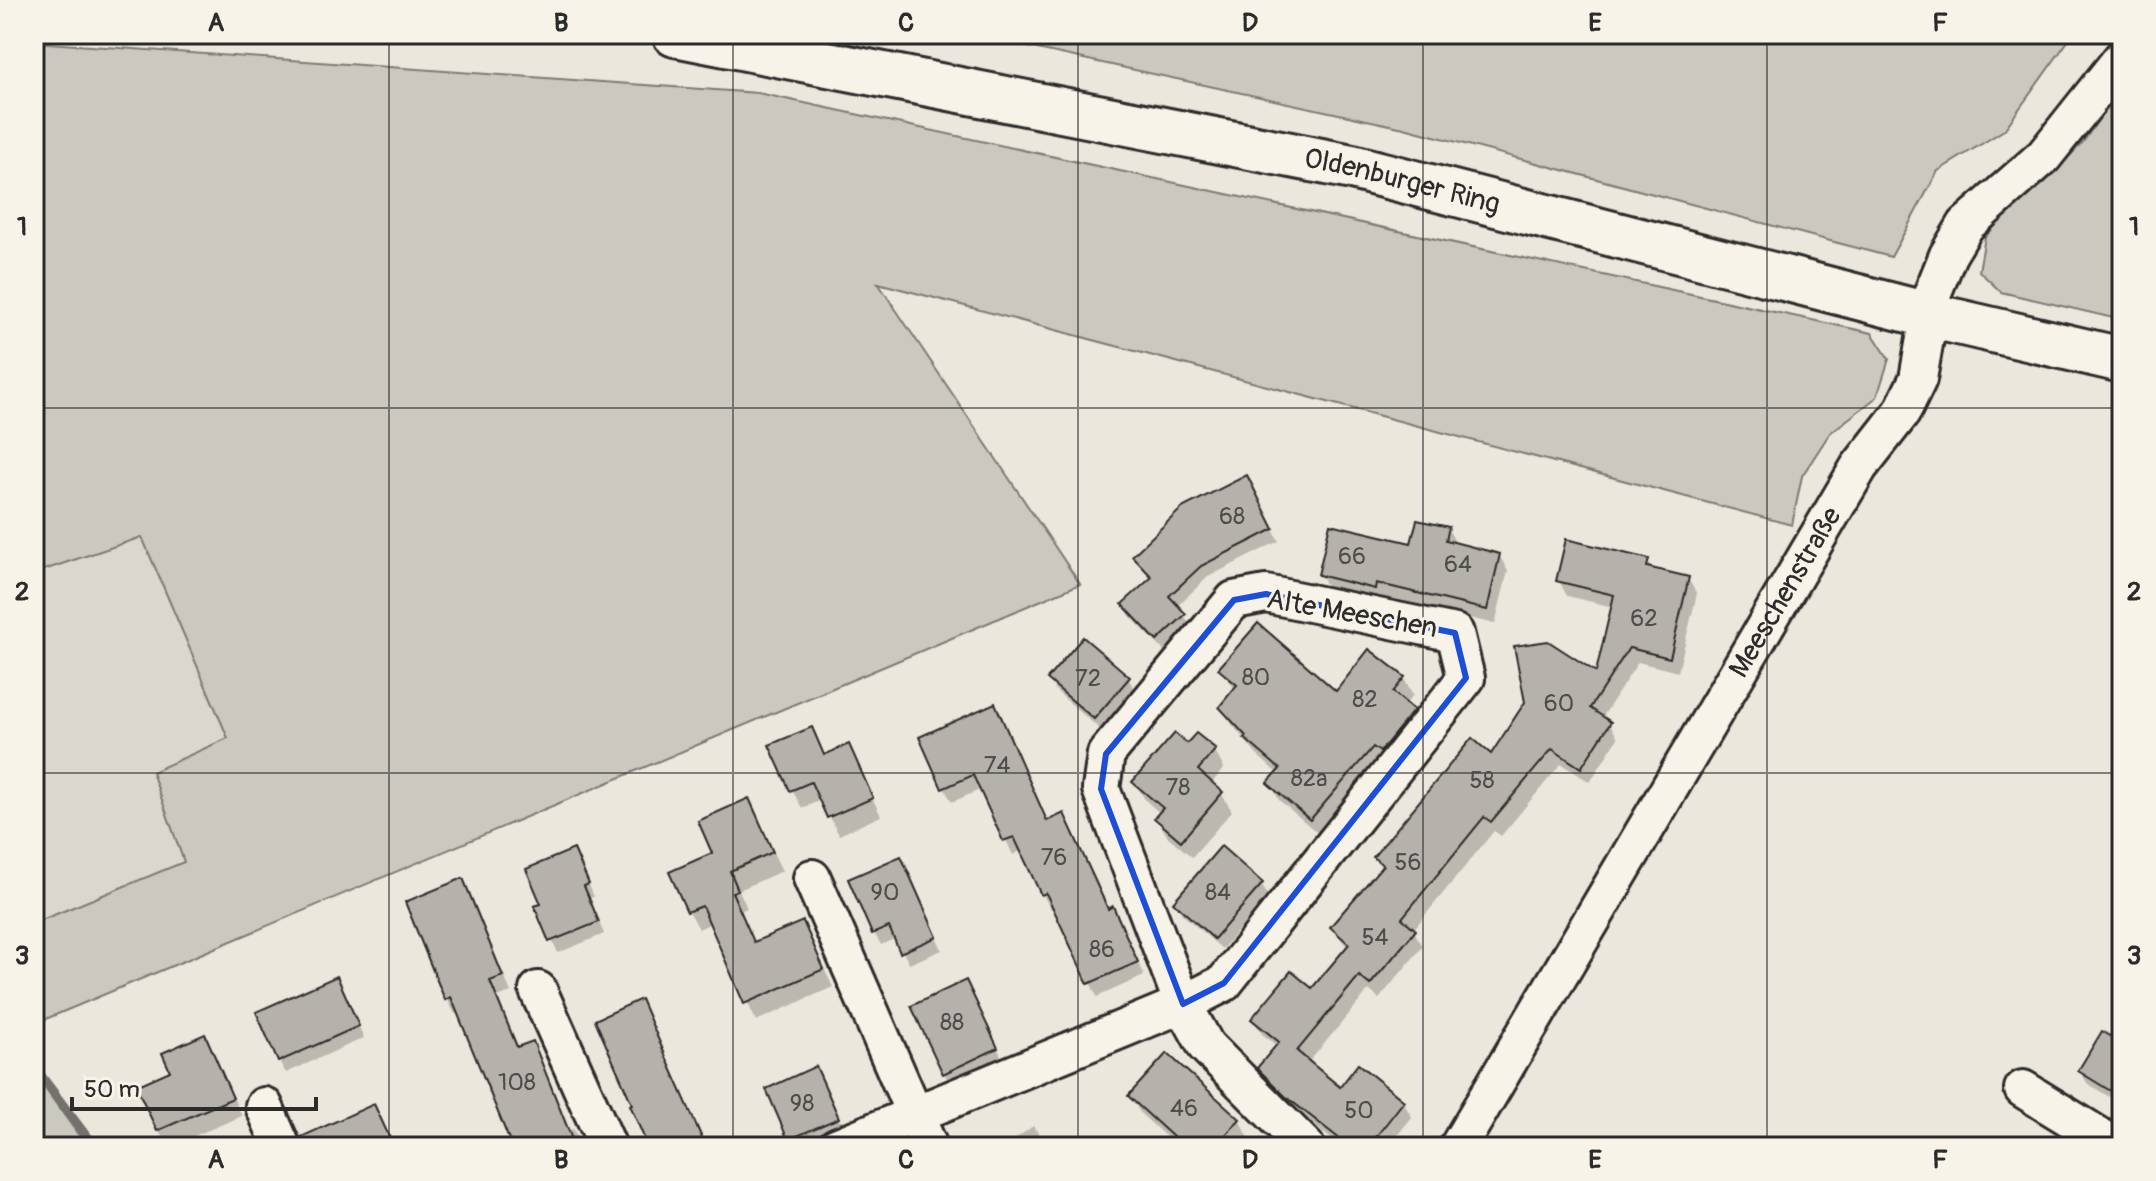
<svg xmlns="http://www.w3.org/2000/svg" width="2156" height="1181" font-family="Pangolin,sans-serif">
<rect width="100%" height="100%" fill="#ebe7dd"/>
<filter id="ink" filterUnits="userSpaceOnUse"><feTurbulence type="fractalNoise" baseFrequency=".0125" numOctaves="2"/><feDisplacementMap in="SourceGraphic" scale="16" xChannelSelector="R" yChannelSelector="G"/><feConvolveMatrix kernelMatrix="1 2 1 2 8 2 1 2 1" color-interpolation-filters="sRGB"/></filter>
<g filter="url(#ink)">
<!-- built -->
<path fill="#dbd7ce" d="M142 537 228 738 184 862 34 923V566L38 572Z"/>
<!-- green -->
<g fill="#cbc8bf" stroke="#7b7a75" stroke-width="2">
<path d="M968 34H2073L2004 130 1938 171 1891 257 1404 128Z"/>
<path d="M34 42 758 93 1872 333 1889 359 1877 397 1830 433 1802 476 1792 525 878 283 1080 584 34 1024V923L184 862 152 772 228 738 142 537 38 572 34 566Z"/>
<path d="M2122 86V320L2001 292 1979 271 1985 237 2010 210 2045 182 2083 142Z"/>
<path d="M34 1073 87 1147H34Z"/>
</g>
<!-- shadow -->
<g fill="#0003">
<path d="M1250 487 1279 541 1208 577 1177 606 1192 626 1165 652 1131 617 1125 605 1152 579 1134 556Z"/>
<path d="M1448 529 1457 545 1499 555 1508 571 1495 624 1384 598 1383 603 1329 590 1320 575 1412 546Z"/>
<path d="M1647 561 1653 570 1688 579 1697 594 1678 672 1638 662 1602 718 1609 723 1618 738 1590 782 1561 764 1501 836 1494 831 1413 930 1423 946 1379 999 1369 990 1308 1063 1340 1090 1403 1102 1412 1117 1388 1147H1341L1296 1111 1269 1084 1260 1068 1278 1047 1262 1034 1253 1019 1312 991 1348 948 1332 928 1382 869 1375 857 1492 757 1597 675 1613 607 1567 596 1559 581Z"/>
<path d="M1220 669 1336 693 1404 679 1413 695 1405 705 1413 711 1422 727 1320 835 1279 800 1270 783 1278 774 1256 754 1231 723 1221 707 1235 690Z"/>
<path d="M1128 678 1135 690 1101 730 1056 691 1049 679Z"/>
<path d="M995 706 1048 823 1108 911 1120 923 1144 976 1097 997 1054 907 1051 909 1043 895 1022 850 1013 855 982 789 952 802 944 788 922 738Z"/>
<path d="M811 729 826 757 848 747 881 816 839 835 821 800 802 808 792 790Z"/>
<path d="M1188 746 1214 750 1224 768 1211 784 1221 793 1232 811 1192 857 1167 836 1157 818 1161 814 1145 800 1135 782Z"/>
<path d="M748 800 782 871 739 890 747 908 740 911 755 944 802 924 833 987 756 1021 711 923 699 929 689 911 715 854Z"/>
<path d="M580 863 594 897 589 898 604 934 558 953 537 907 543 905Z"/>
<path d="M907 870 942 950 909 964 896 938 881 945 874 933Z"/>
<path d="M462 881 511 992 498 997 519 1048 532 1043 541 1058 570 1130 573 1129 583 1147H517L459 1012 455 1014 447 999Z"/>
<path d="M1261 884 1268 896 1222 949 1182 914 1175 903Z"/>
<path d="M343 990 364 1038 286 1073 279 1061Z"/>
<path d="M972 994 1003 1060 951 1085 944 1073Z"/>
<path d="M204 1037 242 1116 168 1147 158 1130 173 1072Z"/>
<path d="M2122 1046V1105L2087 1083 2080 1071Z"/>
<path d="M1167 1055 1239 1120 1249 1138 1241 1147H1177L1141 1114 1130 1096Z"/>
<path d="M822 1080 844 1130 806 1147H794L768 1090Z"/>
<path d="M1033 1126 1049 1147H1004Z"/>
</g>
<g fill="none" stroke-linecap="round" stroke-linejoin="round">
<!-- stream -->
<path stroke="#72716c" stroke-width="10" d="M34 1067 94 1147"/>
</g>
<!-- building -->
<g fill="#b5b2ab" stroke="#2b2b2b" stroke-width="2">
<path d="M1247 475 1274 529 1201 566 1169 596 1186 614 1157 641 1122 604 1152 577 1132 556 1182 508Z"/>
<path d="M1417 520 1449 527 1446 540 1500 554 1487 610 1376 583 1375 589 1318 575 1330 524 1411 543Z"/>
<path d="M1566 539 1649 559 1647 567 1689 577 1670 658 1629 648 1590 708 1611 722 1581 768 1552 749 1491 822 1484 817 1402 918 1416 930 1370 985 1359 976 1297 1051 1340 1087 1358 1064 1404 1101 1368 1147H1350L1285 1096 1257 1068 1279 1042 1251 1019 1291 971 1312 988 1349 944 1330 927 1383 865 1373 857 1472 738 1491 754 1525 702 1514 646 1548 641 1596 672 1614 595 1556 581Z"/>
<path d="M1258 623 1336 691 1369 649 1405 677 1393 692 1414 710 1380 752 1373 747 1310 820 1267 783 1280 769 1244 738 1246 736 1219 707 1237 685 1218 669Z"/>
<path d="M1083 637 1130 677 1094 719 1047 679Z"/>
<path d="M995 703 1047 821 1064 813 1108 909 1113 906 1138 962 1088 984 1046 893 1041 895 1014 837 1003 841 973 775 942 789 919 737Z"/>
<path d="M812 727 824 755 849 744 873 798 827 818 811 782 790 791 769 745Z"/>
<path d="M1175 733 1187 743 1196 733 1216 749 1198 770 1223 792 1181 841 1154 818 1163 808 1132 782Z"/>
<path d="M749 798 773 852 730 871 738 890 732 892 754 942 803 921 824 969 744 1004 702 906 687 912 669 872 712 853 698 821Z"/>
<path d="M1221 846 1263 883 1214 939 1173 902Z"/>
<path d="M574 849 589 884 584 886 599 922 549 942 534 906 541 904 526 869Z"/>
<path d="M901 856 937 937 900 953 889 927 872 934 848 879Z"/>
<path d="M463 878 503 976 490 981 517 1047 533 1041 575 1147H512L451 997 445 1000 405 902Z"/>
<path d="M337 976 359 1026 278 1062 256 1012Z"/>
<path d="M966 980 998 1048 943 1074 911 1006Z"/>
<path d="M641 999 663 1050 706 1147H648L630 1105 632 1104 595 1020Z"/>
<path d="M2102 1031 2122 1043V1098L2078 1071Z"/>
<path d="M205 1034 233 1098 157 1131 136 1086 170 1071 162 1053Z"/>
<path d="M1167 1053 1240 1119 1215 1147H1184L1128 1096Z"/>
<path d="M816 1066 839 1118 788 1140 766 1089Z"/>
<path d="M374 1104 394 1147H303L301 1137Z"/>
</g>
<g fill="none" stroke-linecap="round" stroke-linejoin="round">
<defs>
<g id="minor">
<path d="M812 878 929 1147"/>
<path d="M538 990 608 1147"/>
<path d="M2023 1089 2117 1147"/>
<path d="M264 1106 282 1147"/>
<path d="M836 1147 1183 1004 1224 983 1466 678 1455 633 1266 594 1234 600 1106 754 1101 789 1183 1004 1206 1046 1306 1147"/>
<path id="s1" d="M1458 1147 1859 467 1902 412 1918 379 1933 292 1948 255 1966 225 2044 156 2122 58"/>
</g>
<g id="major">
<path id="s2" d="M675 34 1352 167 1928 315 2122 360"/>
</g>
</defs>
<!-- minor casing -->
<use href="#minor" stroke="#2b2b2b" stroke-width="42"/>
<!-- major casing -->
<use href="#major" stroke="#2b2b2b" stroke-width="50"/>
<!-- minor -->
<use href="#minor" stroke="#f7f3e8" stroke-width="36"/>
<!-- major -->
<use href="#major" stroke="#f7f3e8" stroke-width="44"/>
</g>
</g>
<!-- marked area -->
<path fill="none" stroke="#1d4ed8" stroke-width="6" stroke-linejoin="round" d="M1266 594 1455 633 1466 678 1224 983 1183 1004 1101 789 1106 754 1234 600Z"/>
<!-- grid -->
<path fill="none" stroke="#2b2b2b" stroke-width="2" stroke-opacity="0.55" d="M389 34V1147M733 34V1147M1078 34V1147M1423 34V1147M1767 34V1147M34 408H2122M34 773H2122"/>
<g text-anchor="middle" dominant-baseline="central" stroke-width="6" stroke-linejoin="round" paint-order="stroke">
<!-- number labels -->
<g font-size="24" fill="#4e4d4b">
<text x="1232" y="516">68</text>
<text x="1352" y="556">66</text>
<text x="1458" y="564">64</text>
<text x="1644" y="618">62</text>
<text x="1256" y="677">80</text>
<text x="1088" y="678">72</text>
<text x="1365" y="699">82</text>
<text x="1559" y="703">60</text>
<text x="997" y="765">74</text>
<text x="1309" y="778">82a</text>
<text x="1482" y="780">58</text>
<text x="1178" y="787">78</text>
<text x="1054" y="857">76</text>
<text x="1408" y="862">56</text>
<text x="885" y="892">90</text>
<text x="1218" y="892">84</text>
<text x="1375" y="937">54</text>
<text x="1102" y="949">86</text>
<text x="952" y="1022">88</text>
<text x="517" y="1082">108</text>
<text x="802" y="1103">98</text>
<text x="1184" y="1108">46</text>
<text x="1359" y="1110">50</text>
</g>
<!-- street labels -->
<g font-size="28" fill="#2b2b2b" stroke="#f7f3e8">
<text stroke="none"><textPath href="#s2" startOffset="742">Oldenburger Ring</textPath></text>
<text stroke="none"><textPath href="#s1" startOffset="644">Meeschenstraße</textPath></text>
<text transform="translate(1352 614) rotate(10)">Alte Meeschen</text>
</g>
</g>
<!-- margin -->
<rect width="2156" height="1181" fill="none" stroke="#f7f3e8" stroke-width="88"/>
<!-- scale -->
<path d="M72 1097v12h244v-12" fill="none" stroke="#2b2b2b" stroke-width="4"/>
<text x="84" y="1097" font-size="24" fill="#2b2b2b" stroke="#f7f3e8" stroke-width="6" paint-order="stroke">50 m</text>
<rect x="44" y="44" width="2068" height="1093" fill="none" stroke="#2b2b2b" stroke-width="3"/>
<g font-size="26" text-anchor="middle" font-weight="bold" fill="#2b2b2b">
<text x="216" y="31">A</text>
<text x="561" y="31">B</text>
<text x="906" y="31">C</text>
<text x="1250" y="31">D</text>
<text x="1595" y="31">E</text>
<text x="1940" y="31">F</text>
<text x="22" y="235">1</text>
<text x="2134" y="235">1</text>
<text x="22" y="600">2</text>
<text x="2134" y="600">2</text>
<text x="22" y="964">3</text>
<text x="2134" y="964">3</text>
<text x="216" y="1168">A</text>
<text x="561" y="1168">B</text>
<text x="906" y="1168">C</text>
<text x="1250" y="1168">D</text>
<text x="1595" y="1168">E</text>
<text x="1940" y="1168">F</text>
</g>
</svg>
